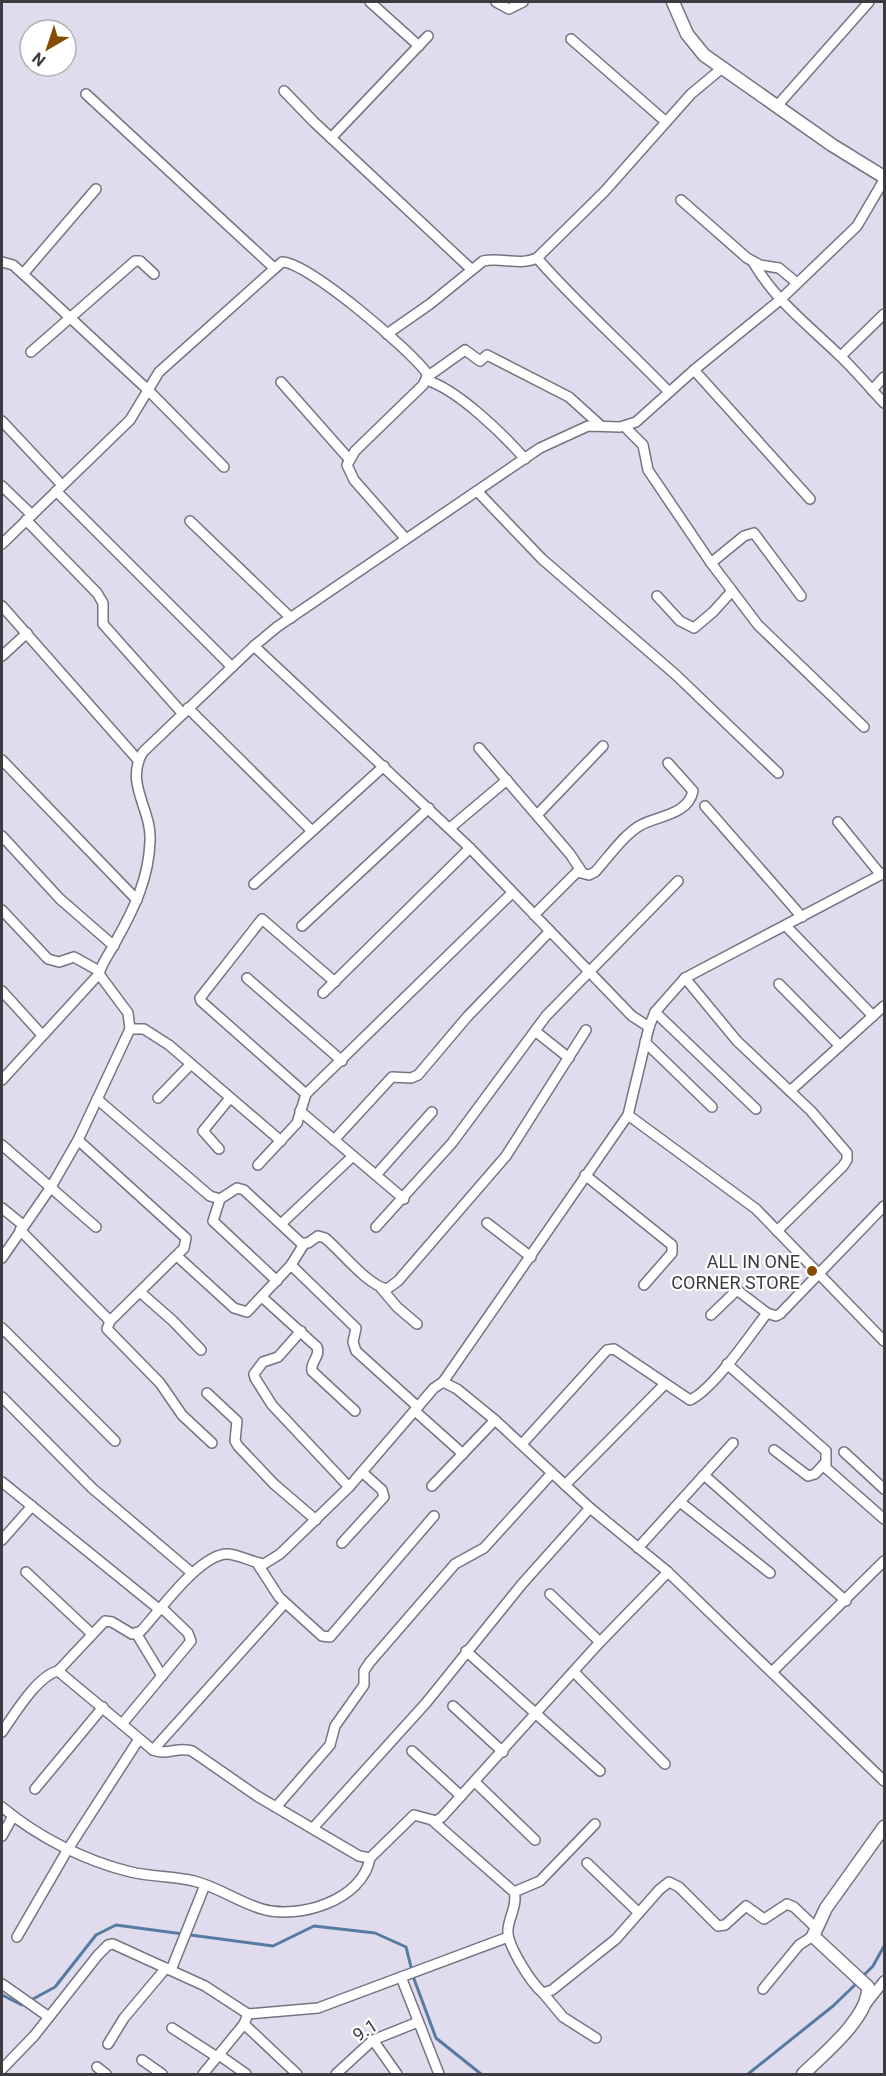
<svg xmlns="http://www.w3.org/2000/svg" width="886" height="2076" font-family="Roboto,sans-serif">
<rect width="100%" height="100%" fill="#e0dbed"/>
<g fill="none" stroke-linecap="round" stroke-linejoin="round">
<!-- stream -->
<g stroke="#567ba3" stroke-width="3">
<path d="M861 1978 873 1966 884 1946"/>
<path d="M2 1995 22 2005 55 1987 96 1935 116 1925 273 1946 314 1926 375 1933 406 1947 414 1979 436 2038 481 2074"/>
<path d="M748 2074 833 2006 857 1983"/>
</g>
<defs>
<g id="street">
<path d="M370 2 419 46"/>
<path d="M496 2 509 9 523 2"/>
<path d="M571 39 665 121"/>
<path d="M284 91 314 122 471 269"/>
<path d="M86 94 273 267"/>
<path d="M777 106 869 2"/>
<path d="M331 138 428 36"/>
<path d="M681 200 747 258 760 265 779 268 797 283"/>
<path d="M537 258C578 305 626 347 669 392"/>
<path d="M2 262 13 265 23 274 148 390 224 467"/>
<path d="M753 262C775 300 808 325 839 355 855 370 869 387 884 403"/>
<path d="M23 274 96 189"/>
<path d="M387 334 430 304 483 261C501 257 520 266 537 258L604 192 691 94 721 69"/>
<path d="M31 352 135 261H140L154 274"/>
<path d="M841 356 884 314"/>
<path d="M694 370 810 499"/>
<path d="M427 377 465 350 480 361 487 355 569 397 600 425"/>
<path d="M426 380C457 389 503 434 525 459"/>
<path d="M281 382 349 459"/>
<path d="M872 390 884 377"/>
<path d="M2 421 62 485"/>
<path d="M625 427 643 445 648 470 711 563 758 625 864 727"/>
<path d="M2 486 32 515"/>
<path d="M56 491 232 667"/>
<path d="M477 491 542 559 676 675 778 773"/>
<path d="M26 520 97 593 103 603V624L183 714"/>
<path d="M190 521 291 618"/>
<path d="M2 544 130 420 159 372 282 262C308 262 409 349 426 372L427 377 423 385 355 451 347 465 354 480 406 539"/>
<path d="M711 563 744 536 754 533 801 596"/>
<path d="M657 596 680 621 694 628 713 612 732 591"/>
<path d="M2 606 138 760"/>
<path d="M254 646 470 848 632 1016 649 1027 655 1012 685 978 884 873"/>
<path d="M2 656 27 633"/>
<path d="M188 708 311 830"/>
<path d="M479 748 570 854 582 872"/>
<path d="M2 760 137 900"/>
<path d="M705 806 802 917"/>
<path d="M537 815 603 746"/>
<path d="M838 822 881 875"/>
<path d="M450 828 507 780"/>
<path d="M2 836 60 899 114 946"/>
<path d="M254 884 384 766"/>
<path d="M2 910 48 959 59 962 74 957 99 971"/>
<path d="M534 915 577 872 589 875 595 872C608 858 623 835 641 825 657 816 688 815 693 791L668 763"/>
<path d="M302 926 429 808"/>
<path d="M786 926 873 1016"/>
<path d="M247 978 342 1061"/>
<path d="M685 978 737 1041 811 1111 847 1153V1160L843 1166 777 1231"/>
<path d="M779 984 840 1046"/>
<path d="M2 991 42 1035"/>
<path d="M323 993 470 848"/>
<path d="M655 1012 756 1109"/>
<path d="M649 1027 628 1115 756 1209 884 1341"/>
<path d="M130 1029H144L169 1045 281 1141"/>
<path d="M535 1031 569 1058"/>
<path d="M645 1042 712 1107"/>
<path d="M2 1080 99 974"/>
<path d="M790 1091 884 1006"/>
<path d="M306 1094 512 893"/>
<path d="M158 1098 191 1064"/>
<path d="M97 1099 210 1196 220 1199 237 1188 244 1190 301 1243H308L318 1236 325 1238C341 1251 367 1285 387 1289L398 1281 506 1156 586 1030"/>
<path d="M300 1111 404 1199"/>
<path d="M78 1140 186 1238 184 1248 110 1321 107 1329 160 1383 182 1415 212 1443"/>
<path d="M334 1140 392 1077 411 1078 418 1075 467 1017 550 931"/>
<path d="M2 1145 96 1227"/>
<path d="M219 1149 203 1131 230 1098"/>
<path d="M258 1165 297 1123 306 1094 201 1001 200 998 262 919 335 982"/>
<path d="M376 1175 432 1112"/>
<path d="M585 1175 672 1245V1253L644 1285"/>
<path d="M220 1199 213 1221 277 1281"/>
<path d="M2 1208 23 1225"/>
<path d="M487 1223 531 1257"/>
<path d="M281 1224 353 1156"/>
<path d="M376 1227 452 1143 546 1016 678 881"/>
<path d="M20 1230 110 1321"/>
<path d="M177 1256 234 1308 247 1312 291 1265 304 1244"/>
<path d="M2 1258 51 1187 78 1140 130 1029 128 1013 99 974C102 962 110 953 116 941 134 909 149 878 150 841 152 809 124 783 143 752L254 646 277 627 540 448 588 426 620 427 636 422 694 370 780 300 857 226 884 180"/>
<path d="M291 1265 356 1328 353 1342 356 1351 418 1407"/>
<path d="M381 1288 397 1307 417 1324"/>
<path d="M140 1292 173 1321 201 1350"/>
<path d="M262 1297 317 1347C321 1356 310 1362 312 1371L355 1411"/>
<path d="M711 1315 737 1290 767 1313 776 1316 780 1314 884 1206"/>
<path d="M2 1328 115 1441"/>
<path d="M301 1331 278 1357 263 1362 254 1374 255 1378 272 1405 349 1487"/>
<path d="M727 1364 826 1451V1468L884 1519"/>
<path d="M443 1382 628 1115"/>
<path d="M207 1393 237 1421 235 1441 238 1446 274 1484 316 1520"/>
<path d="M2 1397 92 1488 192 1573"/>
<path d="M415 1411 463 1454"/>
<path d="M522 1444 607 1350 614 1349 690 1400C712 1391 751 1334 767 1313"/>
<path d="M774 1450 808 1476 815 1474 825 1463"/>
<path d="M844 1452 884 1489"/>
<path d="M704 1475 846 1601"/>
<path d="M2 1482 160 1610"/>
<path d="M565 1485 664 1385"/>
<path d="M432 1486 495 1420"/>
<path d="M680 1502 770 1573"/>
<path d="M2 1540 32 1506"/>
<path d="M342 1543 384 1497 382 1490 362 1472"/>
<path d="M638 1548 733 1443"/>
<path d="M257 1563 279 1597 322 1636 330 1637 434 1516"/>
<path d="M26 1572 92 1634"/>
<path d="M550 1594 600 1642"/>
<path d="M136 1633 162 1676"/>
<path d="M466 1651 600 1771"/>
<path d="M58 1671 105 1621 112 1622 132 1634 141 1631C159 1612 200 1553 228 1554 240 1555 251 1562 264 1564L280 1554 349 1487 434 1388 443 1382 457 1389 495 1420 590 1508 668 1572 884 1781"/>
<path d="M773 1671 884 1561"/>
<path d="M574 1672 665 1764"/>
<path d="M453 1706 503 1752"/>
<path d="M122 1724 191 1641 188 1633 162 1608"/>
<path d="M2 1732C14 1715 37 1676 58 1671L153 1750C167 1756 178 1746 192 1751L257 1796 359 1856 370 1858 414 1815 436 1821 442 1817 600 1642 668 1572"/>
<path d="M153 1750 285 1603"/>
<path d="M412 1751 461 1796"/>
<path d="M475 1782 535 1840"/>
<path d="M35 1789 103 1707"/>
<path d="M2 1807C38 1837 85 1861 131 1872 152 1877 173 1876 194 1881 218 1887 238 1902 262 1909 299 1920 363 1900 370 1858"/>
<path d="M276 1807 330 1745 335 1726 364 1685V1671L370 1662 455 1564 484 1548 552 1473"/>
<path d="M432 1820 514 1892C518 1904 509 1917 508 1929 506 1944 531 1983 543 1993L552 1990 616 1939 659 1890 669 1882 679 1887 718 1926 725 1925 746 1906 764 1919 787 1904 794 1907 815 1927"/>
<path d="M313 1828 426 1703 522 1584 590 1508"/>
<path d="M2 1836 13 1816"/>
<path d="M587 1863 639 1913"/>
<path d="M514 1892 540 1881 595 1824"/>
<path d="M17 1937 68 1849 139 1739"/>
<path d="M171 1970 205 1885"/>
<path d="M401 1977 439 2074"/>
<path d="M2 1984 49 2017"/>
<path d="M763 1989 799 1945 813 1936"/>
<path d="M543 1993 563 2017 596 2038"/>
<path d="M866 2004 884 1981"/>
<path d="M248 2014 318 2008 508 1937"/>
<path d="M244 2024 297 2074"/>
<path d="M172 2028 217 2057"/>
<path d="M373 2040 397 2074"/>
<path d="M108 2044 124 2018 166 1968"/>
<path d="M219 2055 246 2074"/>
<path d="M142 2060 162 2074"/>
<path d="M97 2067 106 2074"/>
<path d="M2 2069 34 2036 98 1955 108 1945 113 1944 205 1986 248 2014 244 2024 203 2074"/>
<path d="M336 2074 373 2040 418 2022"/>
</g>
<g id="secondary">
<path d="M673 2 687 34 704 55 832 145 884 177"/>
<path d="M803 2074C823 2055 870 2016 868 1987L813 1936 826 1908 884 1827"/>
</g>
</defs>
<!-- street casing -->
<use href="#street" stroke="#787283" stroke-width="12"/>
<!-- secondary casing -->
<use href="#secondary" stroke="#787283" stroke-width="15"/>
<!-- street -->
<use href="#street" stroke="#fff" stroke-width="9"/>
<!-- secondary -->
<use href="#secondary" stroke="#fff" stroke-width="12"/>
</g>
<!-- markers -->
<circle fill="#844c00" stroke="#fff" stroke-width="2" cx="812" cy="1271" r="6"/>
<g text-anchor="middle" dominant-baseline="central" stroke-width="4.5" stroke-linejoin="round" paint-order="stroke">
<!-- poi labels -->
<g font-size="18" fill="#3d3b42" stroke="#fff" text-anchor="end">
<text x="800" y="1261">ALL IN ONE<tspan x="800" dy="21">CORNER STORE</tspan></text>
</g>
<!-- street labels -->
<g font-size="18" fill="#3d3b42" stroke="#fff">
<text transform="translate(365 2030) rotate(-33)">9.1</text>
</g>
</g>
<!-- border -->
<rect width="886" height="2076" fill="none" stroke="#3d3b42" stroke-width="6"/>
<!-- north arrow -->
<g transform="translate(48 48) rotate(219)"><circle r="28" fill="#ffffff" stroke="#b1b1b3" stroke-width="1.5"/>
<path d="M0-4.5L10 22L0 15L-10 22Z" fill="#844c00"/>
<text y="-9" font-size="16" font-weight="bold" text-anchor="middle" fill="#3d3b42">N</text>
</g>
</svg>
